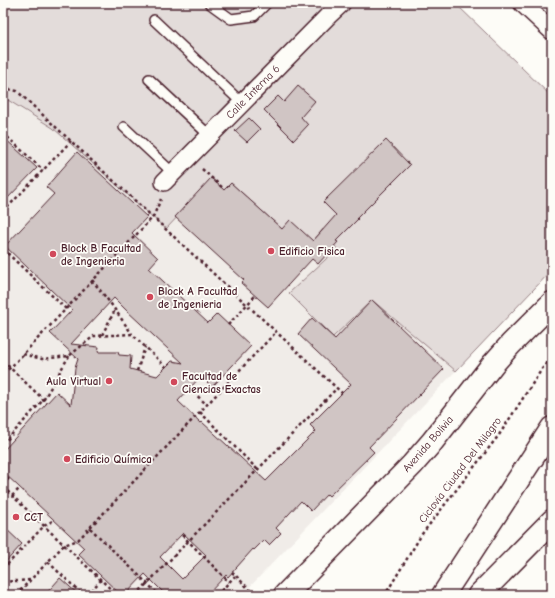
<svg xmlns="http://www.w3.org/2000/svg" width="555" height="598" font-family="'Comic Neue',sans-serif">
<rect width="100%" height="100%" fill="#fdfcf7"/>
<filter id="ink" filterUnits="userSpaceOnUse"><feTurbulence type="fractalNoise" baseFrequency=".025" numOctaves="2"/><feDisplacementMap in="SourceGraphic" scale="8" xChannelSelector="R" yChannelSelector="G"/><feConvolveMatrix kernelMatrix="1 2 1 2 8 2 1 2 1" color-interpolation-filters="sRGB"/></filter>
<g filter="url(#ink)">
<!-- built -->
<path fill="#f0ece8" d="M3 3H455L552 97V270L242 595H3Z"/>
<!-- green -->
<path fill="#e3dcda" stroke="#967e82" d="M3 3H455L552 97V270L456 371 372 300 333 337 289 293 337 249 323 229 313 241 282 229 231 183 224 190 213 179 166 229 53 128 3 97Z"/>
<!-- building -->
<g fill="#d0c5c4" stroke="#4a1f2b" fill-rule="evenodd">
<path d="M298 86 315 101 301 117 308 125 294 140 264 110 278 96 284 102Z"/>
<path d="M249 118 260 129 247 142 235 131Z"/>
<path d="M3 137 37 168 3 203Z"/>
<path d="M386 140 410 165 357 218 358 219 336 241 338 242 318 264 312 259 268 307 241 283 244 280 175 217 211 178 224 190 231 183 282 229 290 220 313 241 336 215 323 202Z"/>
<path d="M77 152 147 217 132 233 158 258 149 268 208 323 217 314 251 346 212 387 201 376 178 401 201 423 202 422 266 481 316 431 310 425 351 384 298 334 312 318 335 339 372 300 444 369 397 418 369 447 374 452 329 496 327 494 311 511 301 501 276 528 281 533 269 545 264 540 254 550 253 549 228 577 226 575 207 595H166L145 574 125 595H121L78 554 84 548 3 472V451L57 392 71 405 75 368 78 359 50 333 72 310 5 246 54 194 46 187ZM114 298 126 310 183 363 172 361 157 376 130 369 131 356 119 355 118 352H98L99 347 71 344ZM183 533 206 555 182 579 160 557Z"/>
<path d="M3 526 22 544 3 565Z"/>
<path d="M60 578 79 595H45Z"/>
</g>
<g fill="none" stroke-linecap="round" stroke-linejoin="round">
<defs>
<g id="service">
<path d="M209 3 231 19 254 16 267 3"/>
<path d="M154 20 242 103"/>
<path d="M149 79 210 136"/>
<path d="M124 127 173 173"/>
</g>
<g id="minor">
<path d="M522 3 552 31"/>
<path d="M164 182 329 15 342 3"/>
</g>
<path id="tertiary" d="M285 595 412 465 432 442 493 364 511 344 552 303"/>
<g id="primary">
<path d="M443 595 552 428"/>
<path d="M479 595 552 521"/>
</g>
</defs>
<!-- service casing -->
<use href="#service" stroke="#4a1f2b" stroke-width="12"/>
<!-- minor casing -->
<use href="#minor" stroke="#4a1f2b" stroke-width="20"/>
<!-- tertiary casing -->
<use href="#tertiary" stroke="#4a1f2b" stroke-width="25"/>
<!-- primary casing -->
<use href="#primary" stroke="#4a1f2b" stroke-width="25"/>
<!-- path -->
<g stroke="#4a1f2b" stroke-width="2.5" stroke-dasharray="3 3" stroke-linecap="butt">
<path d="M3 88 17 91 342 393"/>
<path d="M3 133 43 170"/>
<path d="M202 169 224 189"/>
<path d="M3 212 71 141"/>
<path d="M3 249 66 309"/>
<path d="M92 280 111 304 132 334"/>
<path d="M228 325 255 296"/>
<path d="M102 335 115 310"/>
<path d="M23 354 42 359 69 356 94 336 132 334 166 367"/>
<path d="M3 361 47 403"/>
<path d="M137 371 145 347"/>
<path d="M3 373 10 368 153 217 161 199"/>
<path d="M189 388 207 405"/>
<path d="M200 412 258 470"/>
<path d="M3 444 44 399 69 356"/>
<path d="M3 485 9 478"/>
<path d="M3 487 117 595"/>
<path d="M12 496 20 488"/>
<path d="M36 519 45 511"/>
<path d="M29 520 33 516"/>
<path d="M90 528 159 595"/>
<path d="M182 535 229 582"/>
<path d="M48 562 83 595"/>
<path d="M3 569 44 526 54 520"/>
<path d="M232 572 252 592"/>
<path d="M3 582 30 580"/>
<path d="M16 595 64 545 78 540 276 332"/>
<path d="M87 595 101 580"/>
<path d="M136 595 337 388"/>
<path d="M217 595 235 576"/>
<path d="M383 595 388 590 422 534 499 435 542 369 552 356"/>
</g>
<!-- service -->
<use href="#service" stroke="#fdfcf7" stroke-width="9"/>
<!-- minor -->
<use href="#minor" stroke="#fdfcf7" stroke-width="17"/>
<!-- tertiary -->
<use href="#tertiary" stroke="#fdfcf7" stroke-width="22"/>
<!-- primary -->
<use href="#primary" stroke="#fdfcf7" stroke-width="22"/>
</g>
</g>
<!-- markers -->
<g fill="#d1495b" stroke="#fdfcf7" stroke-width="1.5">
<circle cx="271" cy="251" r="4"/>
<circle cx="53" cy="254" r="4"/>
<circle cx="150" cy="297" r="4"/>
<circle cx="109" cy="381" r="4"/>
<circle cx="174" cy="382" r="4"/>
<circle cx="67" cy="459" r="4"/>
<circle cx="16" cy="517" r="4"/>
</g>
<g text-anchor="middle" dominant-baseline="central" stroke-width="3.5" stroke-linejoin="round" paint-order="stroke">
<!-- street labels -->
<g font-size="11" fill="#4a1f2b" stroke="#fdfcf7">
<text transform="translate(253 92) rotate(-45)">Calle Interna 6</text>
<text transform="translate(428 444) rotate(-49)">Avenida Bolivia</text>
<text transform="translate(460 470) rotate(-53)">Ciclovia Ciudad Del Milagro</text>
</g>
<!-- poi labels -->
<g font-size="11" font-weight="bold" fill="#4a1f2b" stroke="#fdfcf7" text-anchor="start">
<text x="61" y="248">Block B Facultad<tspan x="61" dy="13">de Ingenieria</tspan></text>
<text x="279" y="251">Edificio Fisica</text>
<text x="158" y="291">Block A Facultad<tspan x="158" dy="13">de Ingenieria</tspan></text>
<text x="182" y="376">Facultad de<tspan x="182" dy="13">Ciencias Exactas</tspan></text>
<text x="101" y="381" text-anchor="end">Aula Virtual</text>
<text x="75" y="459">Edificio Química</text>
<text x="24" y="517">CCT</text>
</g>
</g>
<!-- margin -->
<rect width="555" height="598" fill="none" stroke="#fdfcf7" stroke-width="16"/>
<rect x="8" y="8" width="539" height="582" fill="none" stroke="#4a1f2b" stroke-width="1.5" filter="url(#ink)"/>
</svg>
